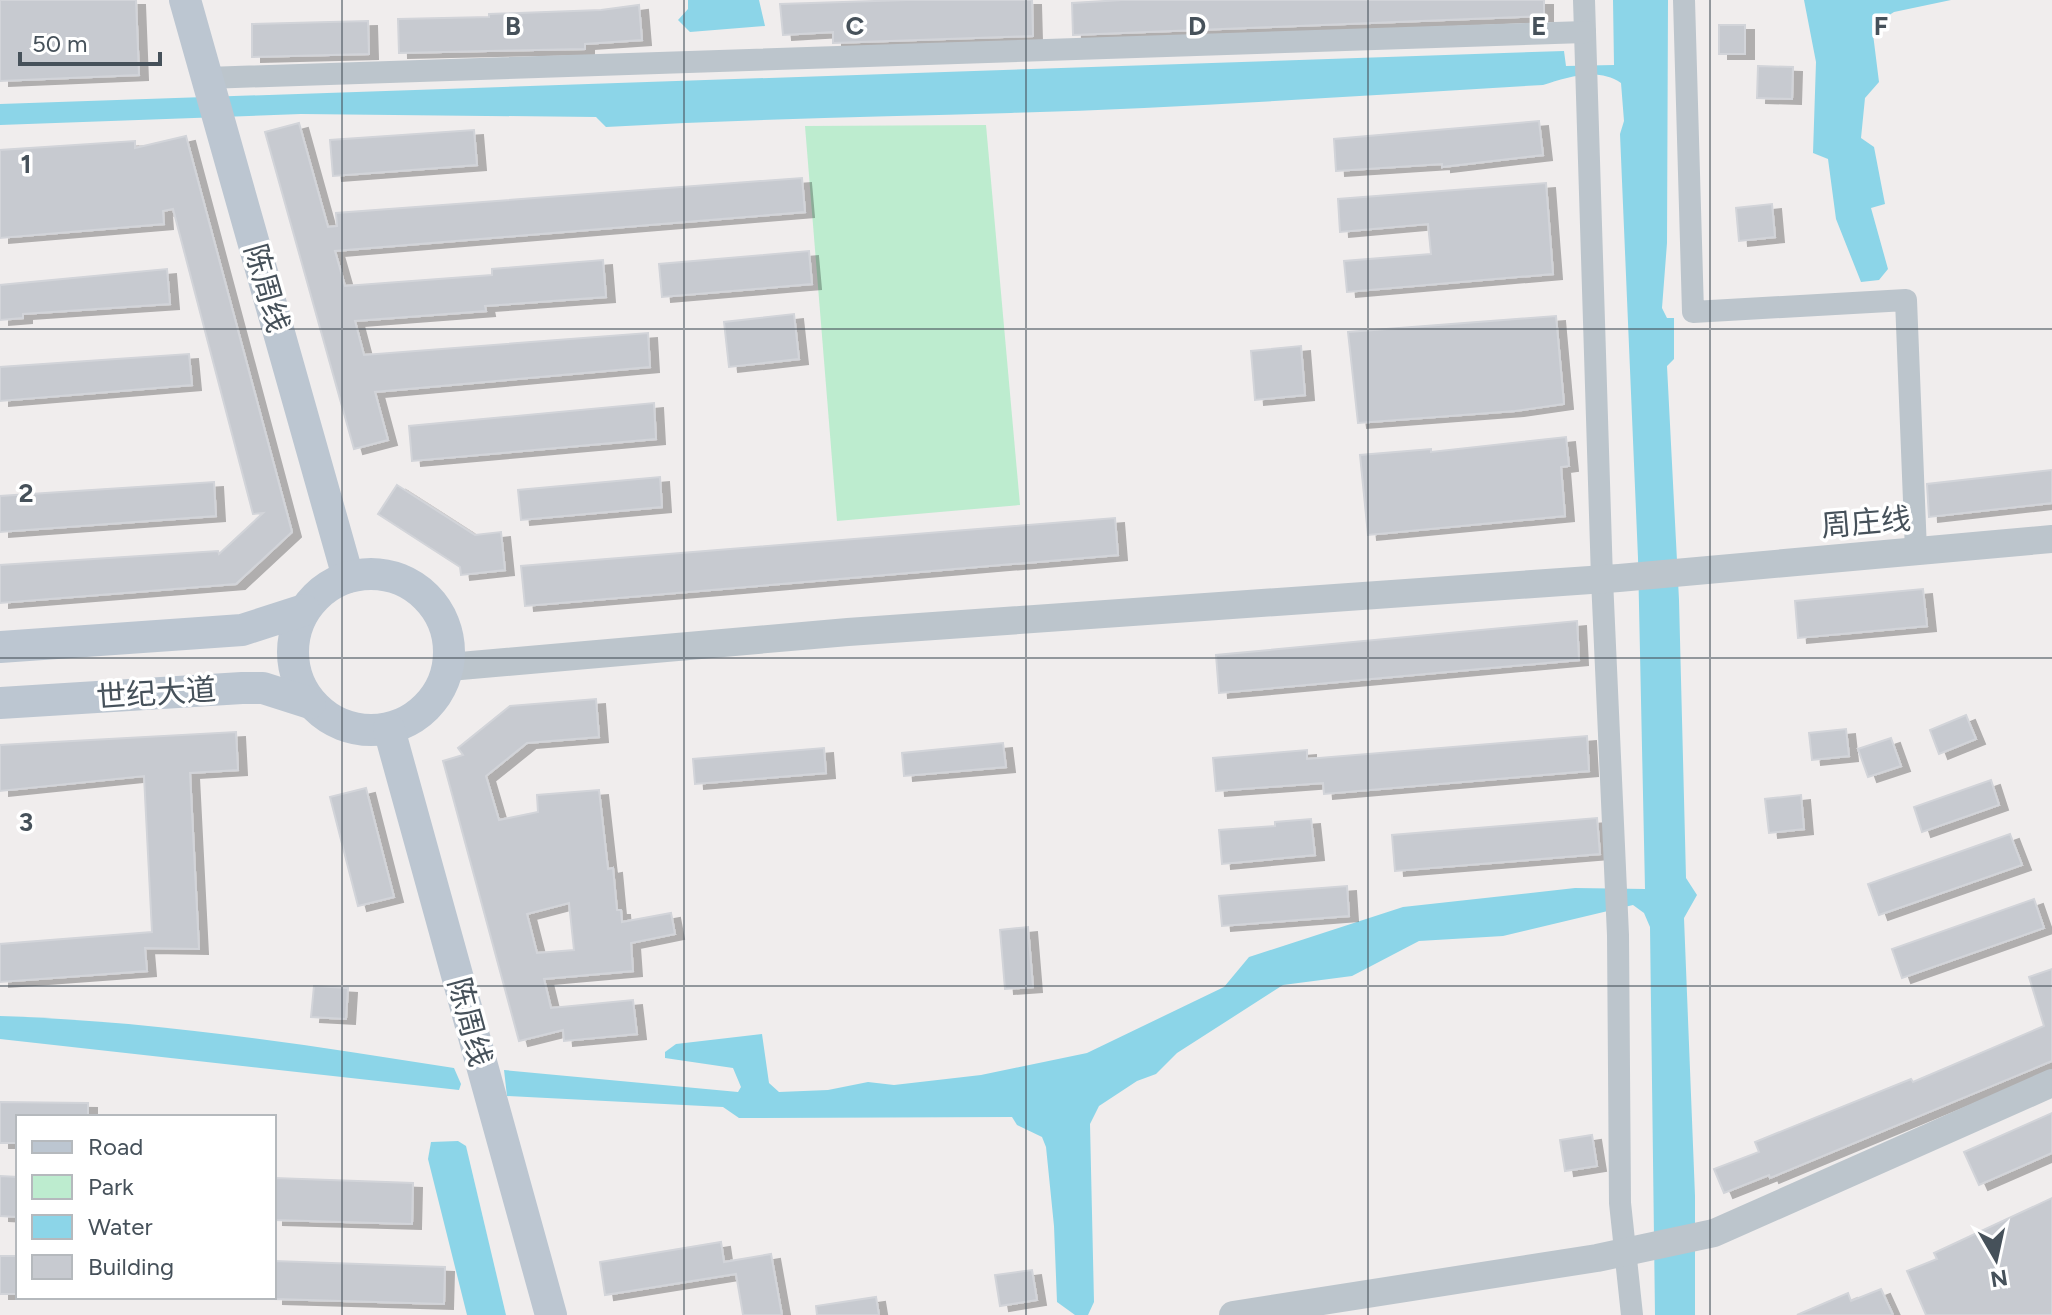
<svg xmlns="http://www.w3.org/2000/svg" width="2052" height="1315" font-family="Figtree,'Noto Sans SC',sans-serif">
<defs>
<filter id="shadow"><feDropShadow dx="9" dy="5" stdDeviation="0" flood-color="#0004"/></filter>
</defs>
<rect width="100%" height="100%" fill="#f0eded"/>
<!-- green -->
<path fill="#bdeccf" d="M986 125 1020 505 837 521 805 126Z"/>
<!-- water -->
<g fill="#8cd5e8">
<path d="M688 0H759L765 26 690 32 678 20 688 9Z"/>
<path d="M1613 0H1668L1667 243 1662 308 1667 318H1674V359L1667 366 1679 600 1686 878 1697 895 1684 918 1695 1196V1315H1655L1650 927 1644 913 1633 905 1503 936 1419 941 1352 976 1283 985 1177 1053 1156 1074 1137 1081 1099 1106 1090 1124 1094 1302 1088 1315H1075L1057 1302 1054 1226 1046 1147 1042 1137 1017 1125 1012 1117 739 1118 723 1107 507 1096 504 1070 738 1092 741 1087 733 1068 665 1058V1052L676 1044 762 1034 769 1083 779 1092 828 1090 868 1082 894 1085 981 1075 1087 1053 1224 987 1249 957 1403 907 1575 888 1645 889 1638 558 1620 134 1624 121 1621 83C1598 67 1568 77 1543 85 1366 95 1189 108 1011 113 876 117 741 119 606 127L596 117 301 114 0 125V104L1564 51 1566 66 1614 65Z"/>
<path d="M1804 0H1951L1894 12 1872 26 1879 82 1865 98 1861 138 1874 147 1885 204 1871 208 1888 269 1879 280 1861 282 1836 219 1828 159 1813 153 1816 62Z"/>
<path d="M0 1016C153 1021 303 1044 454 1068L461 1084 459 1090 0 1039Z"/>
<path d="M458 1141 466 1146 506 1315H467L428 1159 431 1142Z"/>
</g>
<!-- building -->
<g fill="#c7cad0" stroke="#d2d4d9" stroke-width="2" fill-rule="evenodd" filter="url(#shadow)">
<path d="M0 0H136L139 75 0 81Z"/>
<path d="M907 0H1032L1033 36 833 43V32L783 35 780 4Z"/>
<path d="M1122 0H1544V16L1073 35 1072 3Z"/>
<path d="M639 5 642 40 585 44V49L399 53 398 19 489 17V14L601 10Z"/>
<path d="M368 21 369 54 252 57V24Z"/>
<rect x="1719" y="25" width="26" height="29"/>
<path d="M1758 66 1793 67 1792 99 1757 98Z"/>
<path d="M1539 121 1543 155 1442 167V164L1336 171 1334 139Z"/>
<path d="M299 123 328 227 337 226 336 213 802 178 805 212 335 251 345 286 492 275V269L603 260 606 297 485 306 486 311 355 321 364 355 648 333 650 367 375 392 388 440 354 449 265 132Z"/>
<path d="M474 130 477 165 333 176 330 140Z"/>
<path d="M186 136 292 532 236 584 0 603V565L218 551 219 554 263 513 253 514 173 209 163 211 164 224 0 238V150L135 141V148Z"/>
<path d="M1546 183 1553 274 1347 292 1344 261 1431 254 1428 224 1340 232 1338 199Z"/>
<path d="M1772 204 1775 237 1739 241 1736 208Z"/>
<path d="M809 251 812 284 662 297 659 264Z"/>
<path d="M167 269 170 304 23 314V318L0 320V285Z"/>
<path d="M794 314 799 359 729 367 724 322Z"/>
<path d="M1556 316 1564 404 1515 411 1358 423 1348 332Z"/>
<path d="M1301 346 1305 395 1255 400 1251 351Z"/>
<path d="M189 354 192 385 0 401V367Z"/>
<path d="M654 403 656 439 412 461 409 426Z"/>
<path d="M1566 437 1569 466 1561 467 1565 516 1368 535 1360 455 1431 449V452Z"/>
<path d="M2052 470V503L1929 517 1927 484Z"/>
<path d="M660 477 662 507 521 520 518 490Z"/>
<path d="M214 482 216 516 0 532V496Z"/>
<path d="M397 485 475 535 501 532 505 570 461 575 460 567 378 514Z"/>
<path d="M1115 518 1118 555 525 606 521 566Z"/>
<path d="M1923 589 1927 626 1798 638 1795 601Z"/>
<path d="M1577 621 1579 660 1219 693 1216 655Z"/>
<path d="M596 699 599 737 527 743 486 776 499 820 538 812 537 795 599 790 608 869 613 868 617 910H621L622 922 671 913 675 934 631 943 633 971 544 979 551 1008 633 1000 637 1034 564 1041 563 1030 519 1041 443 761 463 755 458 748 510 706ZM569 903 574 950 537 953 527 914Z"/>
<path d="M1966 715 1976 739 1939 754 1930 730Z"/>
<path d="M1846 729 1849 756 1812 760 1809 733Z"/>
<path d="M236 732 238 770 190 773 199 949 145 948 147 971 0 982V944L152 932 144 776 0 791V745Z"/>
<path d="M1587 736 1589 771 1324 794 1323 783 1216 791 1213 758 1307 750V759Z"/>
<path d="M1891 738 1901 766 1868 777 1858 749Z"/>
<path d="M1003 743 1006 767 904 776 902 753Z"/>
<path d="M824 748 826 773 695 784 693 759Z"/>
<path d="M1991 780 1999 805 1922 832 1914 807Z"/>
<path d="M366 788 394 897 358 906 330 797Z"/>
<path d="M1801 795 1804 829 1769 833 1765 799Z"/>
<path d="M1597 818 1600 854 1395 871 1392 835Z"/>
<path d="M1311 819 1315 855 1222 864 1219 830 1275 826V822Z"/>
<path d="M2010 834 2022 865 1879 915 1868 884Z"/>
<path d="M1347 886 1349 916 1222 926 1219 896Z"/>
<path d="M2034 899 2044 928 1902 978 1892 949Z"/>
<path d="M1028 927 1033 987 1005 989 1000 930Z"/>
<path d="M2052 969V1061L1770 1178 1769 1175 1724 1193 1714 1169 1759 1152 1755 1142 1911 1079 1913 1082 2044 1026 2029 977Z"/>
<path d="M314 986 348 988 346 1019 311 1017Z"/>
<path d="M0 1102 88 1103V1117H18V1143H0Z"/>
<path d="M2052 1113V1153L1979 1185 1964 1152Z"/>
<path d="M1592 1135 1597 1166 1565 1171 1560 1140Z"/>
<path d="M0 1176 18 1177V1217L0 1216Z"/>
<path d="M274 1178 413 1183 412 1224 274 1220Z"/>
<path d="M2052 1198V1315H1926L1907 1271 1937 1259 1934 1253Z"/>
<path d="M721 1242 724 1262 771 1254 782 1315H743L736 1274 605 1295 600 1262Z"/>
<rect x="0" y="1256" width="18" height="38"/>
<path d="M274 1261 445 1267 444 1304 274 1299Z"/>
<path d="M1032 1270 1037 1300 1000 1306 995 1275Z"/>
<path d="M1881 1289 1893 1315H1797L1848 1293 1851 1301Z"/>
<path d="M876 1297 879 1315H817L816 1306Z"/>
</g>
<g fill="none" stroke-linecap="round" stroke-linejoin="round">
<!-- minor -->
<g stroke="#bcc5cc" stroke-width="22">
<path d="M1584 0 1602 579 1618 935 1620 1203 1632 1315"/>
<path d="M1684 0 1693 312 1906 300 1916 551"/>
<path d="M207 78 1585 32"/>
</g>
<!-- tertiary -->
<g stroke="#bcc5cc" stroke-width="28">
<path d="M449 667 848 632 1619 578 2052 539"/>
<path d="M1233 1315 1597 1258 1714 1233 2052 1083"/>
</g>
<!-- secondary -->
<g stroke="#bcc6d1" stroke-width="32">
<path d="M185 0 348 577"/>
<circle cx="371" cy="652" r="78"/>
<path d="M0 647 242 630 304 610"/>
<path d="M0 703 242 688H263L310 703"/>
<path d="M389 729 551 1315"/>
</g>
</g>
<!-- grid -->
<path fill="none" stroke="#46515a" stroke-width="2" stroke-opacity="0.55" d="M342 0V1315M684 0V1315M1026 0V1315M1368 0V1315M1710 0V1315M0 329H2052M0 658H2052M0 986H2052"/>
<g text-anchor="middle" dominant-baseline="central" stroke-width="7" stroke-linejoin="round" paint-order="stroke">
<!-- street labels -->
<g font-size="30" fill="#46515a" stroke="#fff">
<text transform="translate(267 288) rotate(74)">陈周线</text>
<text transform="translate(1866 522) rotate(-5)">周庄线</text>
<text transform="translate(156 693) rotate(-4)">世纪大道</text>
<text transform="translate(470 1022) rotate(75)">陈周线</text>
</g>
</g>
<g font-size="26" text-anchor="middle" font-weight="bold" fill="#46515a" stroke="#fff" stroke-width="7" stroke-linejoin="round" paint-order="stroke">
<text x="513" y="35">B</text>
<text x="855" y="35">C</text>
<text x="1197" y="35">D</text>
<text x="1539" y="35">E</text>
<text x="1881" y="35">F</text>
<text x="26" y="173">1</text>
<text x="26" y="502">2</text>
<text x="26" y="831">3</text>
</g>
<!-- legend -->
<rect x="16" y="1115" width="260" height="184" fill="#ffffff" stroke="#b5b9bd" stroke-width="2"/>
<rect x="32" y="1141" width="40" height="12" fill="#bcc6d1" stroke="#b5b9bd" stroke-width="2"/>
<text x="88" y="1155" font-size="24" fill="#46515a">Road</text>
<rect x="32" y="1175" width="40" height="24" fill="#bdeccf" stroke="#b5b9bd" stroke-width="2"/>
<text x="88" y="1195" font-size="24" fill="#46515a">Park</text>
<rect x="32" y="1215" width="40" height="24" fill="#8cd5e8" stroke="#b5b9bd" stroke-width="2"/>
<text x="88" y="1235" font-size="24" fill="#46515a">Water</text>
<rect x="32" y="1255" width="40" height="24" fill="#c7cad0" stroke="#b5b9bd" stroke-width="2"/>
<text x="88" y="1275" font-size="24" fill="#46515a">Building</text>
<!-- north arrow -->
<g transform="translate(1996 1259) rotate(171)" stroke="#ffffff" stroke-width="6" paint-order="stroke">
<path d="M0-6L14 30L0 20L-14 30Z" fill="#46515a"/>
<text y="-12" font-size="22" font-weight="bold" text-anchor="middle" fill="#46515a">N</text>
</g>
<!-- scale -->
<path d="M20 52v12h140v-12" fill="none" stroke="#46515a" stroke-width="4"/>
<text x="32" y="52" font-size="24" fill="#46515a" stroke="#ffffff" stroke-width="6" paint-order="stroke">50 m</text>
</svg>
